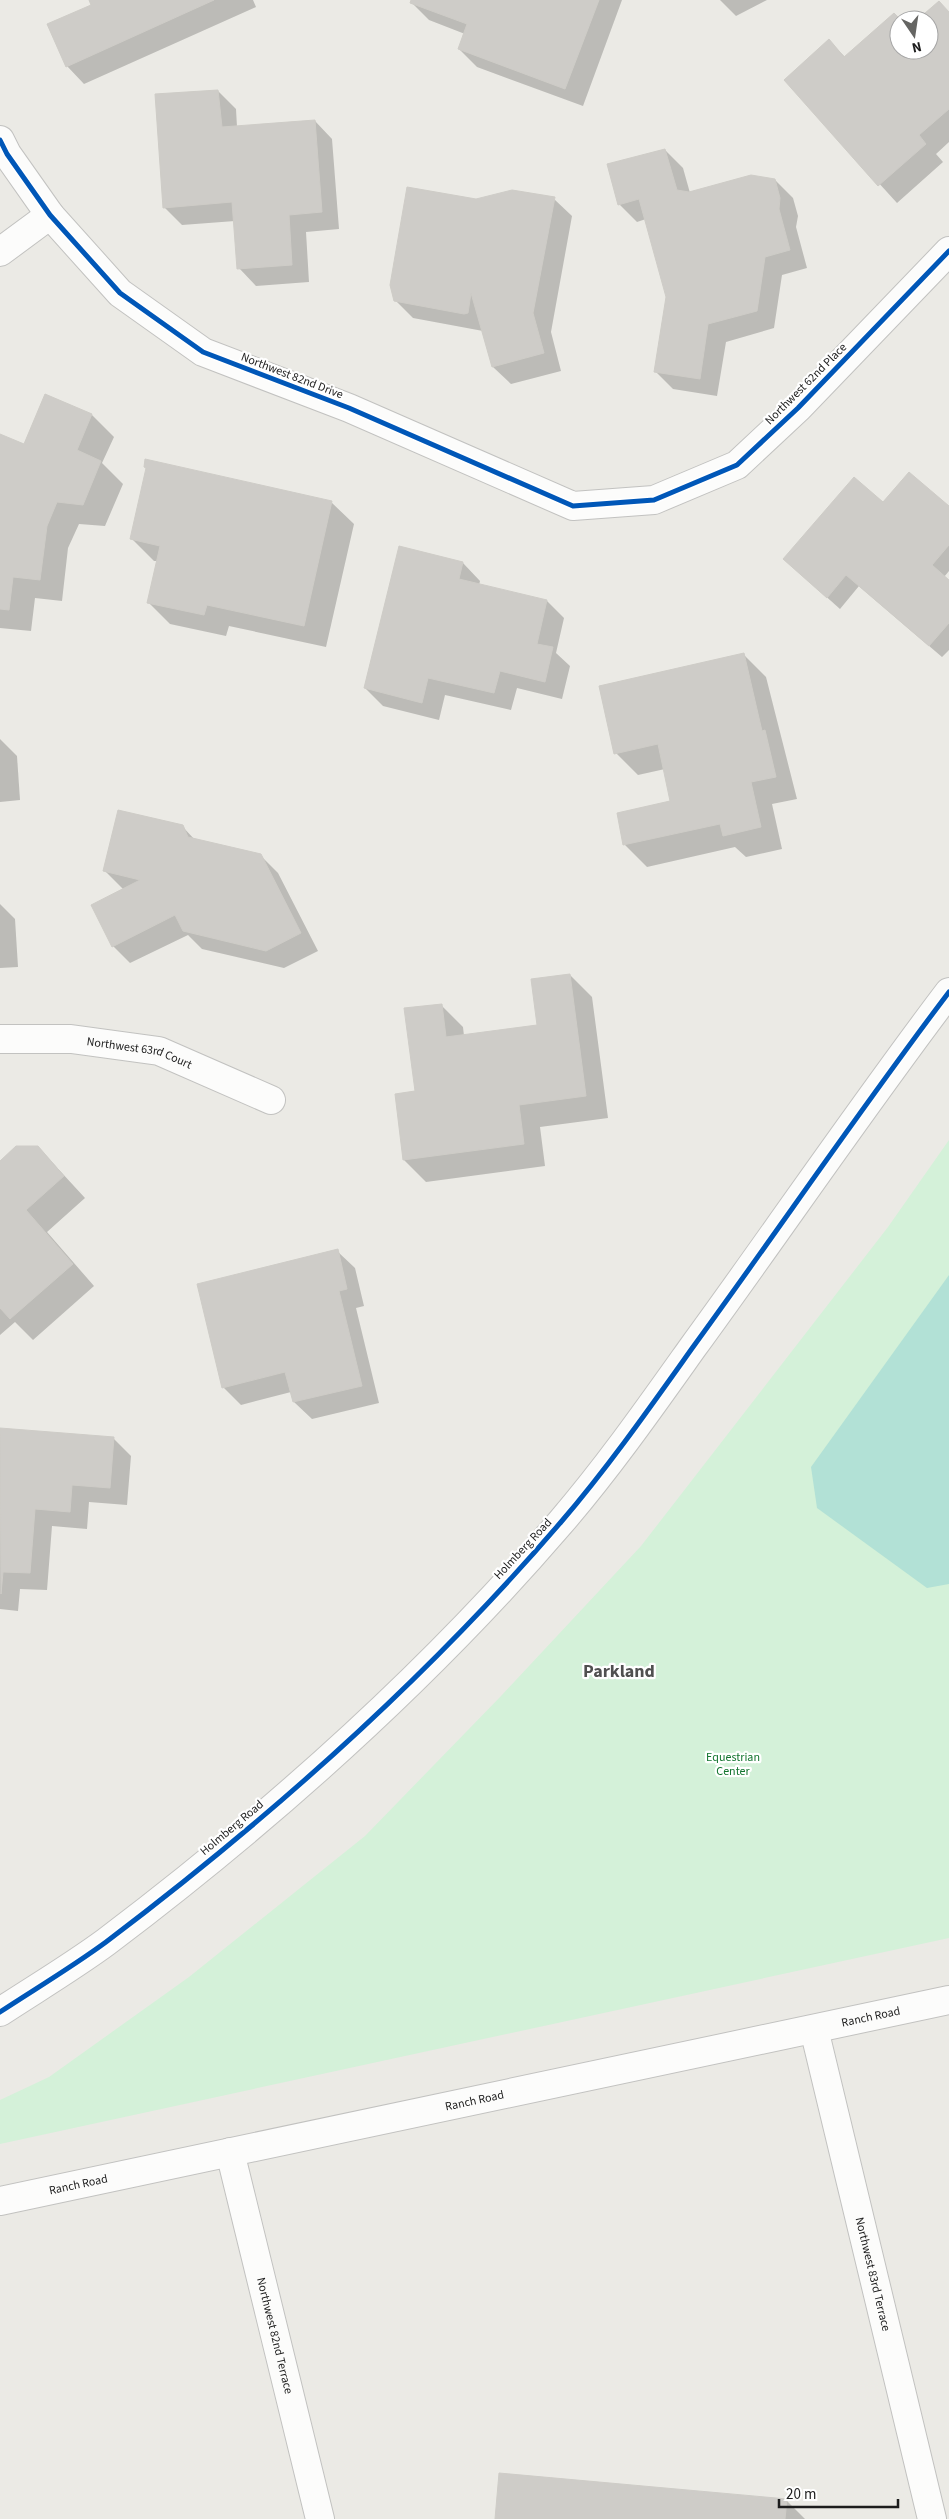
<svg xmlns="http://www.w3.org/2000/svg" width="949" height="2519" font-family="'Source Sans 3',sans-serif">
<rect width="100%" height="100%" fill="#ebeae5"/>
<!-- park -->
<path fill="#d4f1d9" d="M949 1140V1938L0 2144V2100L49 2077 189 1977 365 1836 501 1696 641 1546 888 1227Z"/>
<!-- pitch -->
<path fill="#b2e1d6" d="M949 1275V1584L927 1588 817 1508 811 1467Z"/>
<!-- shadow -->
<g fill="#0003">
<path d="M90 0H253L256 7 84 84 67 66 93 5Z"/>
<path d="M413 0H622L583 106 477 67 459 49 465 34 429 20 412 3Z"/>
<path d="M720 0H767L736 16Z"/>
<path d="M949 13V142L936 154 943 162 897 203 785 80 829 41 846 58 894 14 900 20 899 50H929V20H919Z"/>
<path d="M218 91 236 109 237 127 315 121 332 139 339 229 306 232 309 282 256 286 239 268 235 221 182 225 164 207Z"/>
<path d="M665 150 683 168 690 193 775 180 793 198 798 216 796 227 807 268 782 275 774 328 726 342 717 396 673 389 656 372 668 297 646 219 637 222 619 204Z"/>
<path d="M554 199 572 216 551 332 561 371 511 384 493 367 483 331 413 318 395 300 476 201Z"/>
<path d="M46 396 92 415 114 437 102 463 123 484 105 526 79 524 68 548 62 601 35 598 31 631 0 628V435L25 445Z"/>
<path d="M147 469 331 502 354 524 326 647 229 626 226 636 170 624 148 602 158 561H154L132 539Z"/>
<path d="M884 504 949 508V571L944 577 949 581V650L942 657 859 586 840 609 784 559Z"/>
<path d="M463 563 480 581 479 585 547 601 564 618 556 653 570 666 562 699 517 688 511 710 445 695 439 720 383 706 365 688Z"/>
<path d="M744 655 766 677 797 799 772 804 782 849 746 857 735 847 647 867 625 845 618 814 672 802 665 769 638 775 616 753Z"/>
<path d="M0 739 17 756 20 800 0 802Z"/>
<path d="M182 826 195 840 260 855 278 873 318 951 284 968 202 949 188 935 130 963 113 946 124 890 105 871Z"/>
<path d="M0 904 15 919 18 967 0 968Z"/>
<path d="M570 975 592 997 608 1118 540 1127 545 1166 426 1182 404 1160 416 1093 441 1005 463 1027 464 1036 538 1027Z"/>
<path d="M38 1147 85 1198 47 1232 94 1286 33 1340 15 1322 0 1335V1162Z"/>
<path d="M337 1251 355 1268 364 1306 356 1308 379 1403 312 1419 294 1402 291 1392 241 1405 223 1387Z"/>
<path d="M0 1429 113 1438 131 1456 127 1505 89 1502 87 1529 52 1526 47 1590 20 1589 18 1611 0 1609Z"/>
<path d="M786 2500 805 2519H496Z"/>
</g>
<!-- building -->
<g fill="#ceccc8" stroke="#ceccc7">
<path d="M89 0H214L66 67 47 24 91 5Z"/>
<path d="M411 0H599L565 89 458 49 467 24 410 3Z"/>
<path d="M939 1 949 12V109L919 135 926 144 878 186 784 80 829 39 844 57 894 13 901 20H899V50H929V20H917Z"/>
<path d="M218 90 222 127 315 120 322 212 289 215 292 265 237 269 232 202 163 208 155 94Z"/>
<path d="M665 149 677 190 689 192 751 175 775 179 780 198 779 209 790 250 765 257 757 311 708 324 700 379 654 372 666 297 639 199 618 205 607 164Z"/>
<path d="M407 187 476 199 512 190 555 197 533 313 544 353 492 367 471 293 468 313 464 314 394 301 390 285Z"/>
<path d="M45 394 92 414 77 450 101 461 83 505 57 502 47 526 40 580 13 577 9 610 0 609V434L24 444Z"/>
<path d="M145 459 332 501 304 626 207 605 204 615 147 603 160 546 130 539 146 468 144 467Z"/>
<path d="M909 472 949 506V545L932 565 949 580V623L929 646 846 575 827 598 783 559 854 477 883 502Z"/>
<path d="M399 546 463 562 459 579 547 600 537 644 553 647 545 682 500 671 494 693 428 678 422 703 364 688Z"/>
<path d="M744 653 762 731 765 730 776 777 751 782 761 827 723 836 720 824 623 845 617 813 670 801 658 744 614 754 599 686Z"/>
<path d="M118 810 183 825 188 837 261 854 301 933 266 951 183 931 175 915 112 947 91 905 140 880 103 871Z"/>
<path d="M570 974 586 1096 519 1105 524 1144 403 1160 395 1094 415 1091 404 1008 442 1004 446 1037 537 1025 531 979Z"/>
<path d="M16 1146H38L64 1176 26 1210 73 1264 10 1319 0 1308V1161Z"/>
<path d="M338 1249 347 1289 339 1291 362 1386 293 1402 285 1372 222 1388 197 1284Z"/>
<path d="M0 1428 114 1437 110 1488 72 1485 70 1512 35 1509 30 1573 3 1572 1 1594Z"/>
<path d="M499 2473 787 2499 785 2519H495Z"/>
</g>
<g fill="none" stroke-linecap="round" stroke-linejoin="round">
<defs>
<g id="minor">
<path d="M0 140 7 154 50 215 120 293 203 352 349 408 573 506 654 500 737 465 798 408 949 251"/>
<path d="M0 252 50 215"/>
<path id="s1" d="M0 1039H71L159 1051 271 1100"/>
<path id="s2" d="M814 2029 932 2519"/>
<path id="s3" d="M230 2152 320 2519"/>
<path id="s4" d="M0 2201 949 2000"/>
</g>
<path id="tertiary" d="M0 2012C35 1989 72 1967 106 1942 270 1818 427 1678 561 1522 609 1466 651 1406 693 1347 779 1229 861 1108 949 992"/>
</defs>
<!-- minor casing -->
<use href="#minor" stroke="#c2c2c0" stroke-width="30"/>
<!-- tertiary casing -->
<use href="#tertiary" stroke="#c2c2c0" stroke-width="30"/>
<!-- minor -->
<use href="#minor" stroke="#fcfcfb" stroke-width="28"/>
<!-- tertiary -->
<use href="#tertiary" stroke="#fcfcfb" stroke-width="28"/>
<defs>
<g id="cycleway">
<path d="M0 140 7 154 50 215 120 293 203 352 349 408 573 506 654 500 737 465 798 408 949 251"/>
<path d="M0 2012C35 1989 72 1967 106 1942 270 1818 427 1678 561 1522 609 1466 651 1406 693 1347 779 1229 861 1108 949 992"/>
</g>
</defs>
<!-- cycleway casing -->
<use href="#cycleway" stroke="#fff" stroke-width="8"/>
<!-- cycleway -->
<use href="#cycleway" stroke="#0057b8" stroke-width="5"/>
</g>
<g text-anchor="middle" dominant-baseline="central" stroke-width="4.5" stroke-linejoin="round" paint-order="stroke">
<!-- street labels -->
<g font-size="12" fill="#1d1d1d" stroke="#fff">
<text transform="translate(292 376) rotate(21)">Northwest 82nd Drive</text>
<text transform="translate(806 384) rotate(-45)">Northwest 62nd Place</text>
<text stroke="none"><textPath href="#s1" startOffset="141">Northwest 63rd Court</textPath></text>
<text transform="translate(523 1549) rotate(-47)">Holmberg Road</text>
<text transform="translate(232 1828) rotate(-40)">Holmberg Road</text>
<text stroke="none"><textPath href="#s4" startOffset="890">Ranch Road</textPath></text>
<text stroke="none"><textPath href="#s4" startOffset="485">Ranch Road</textPath></text>
<text stroke="none"><textPath href="#s4" startOffset="80">Ranch Road</textPath></text>
<text stroke="none"><textPath href="#s2" startOffset="252">Northwest 83rd Terrace</textPath></text>
<text stroke="none"><textPath href="#s3" startOffset="189">Northwest 82nd Terrace</textPath></text>
</g>
<!-- park labels -->
<g font-size="12" fill="#11742d" stroke="#fff">
<text x="733" y="1757">Equestrian<tspan x="733" dy="14">Center</tspan></text>
</g>
<!-- district labels -->
<g font-size="18" font-weight="bold" fill="#505050" stroke="#fff">
<text x="619" y="1671">Parkland</text>
</g>
</g>
<!-- north arrow -->
<g transform="translate(914 35) rotate(167)"><circle r="24" fill="#ffffff" stroke="#a5a5a5"/>
<path d="M0-4L9 19L0 12L-9 19Z" fill="#656563"/>
<text y="-8" font-size="14" font-weight="bold" text-anchor="middle" fill="#1d1d1d">N</text>
</g>
<!-- scale -->
<path d="M779 2499v8h119v-8" fill="none" stroke="#1d1d1d" stroke-width="2.5"/>
<text x="786" y="2499" font-size="15" fill="#1d1d1d" stroke="#ffffff" stroke-width="4" paint-order="stroke">20 m</text>
</svg>
